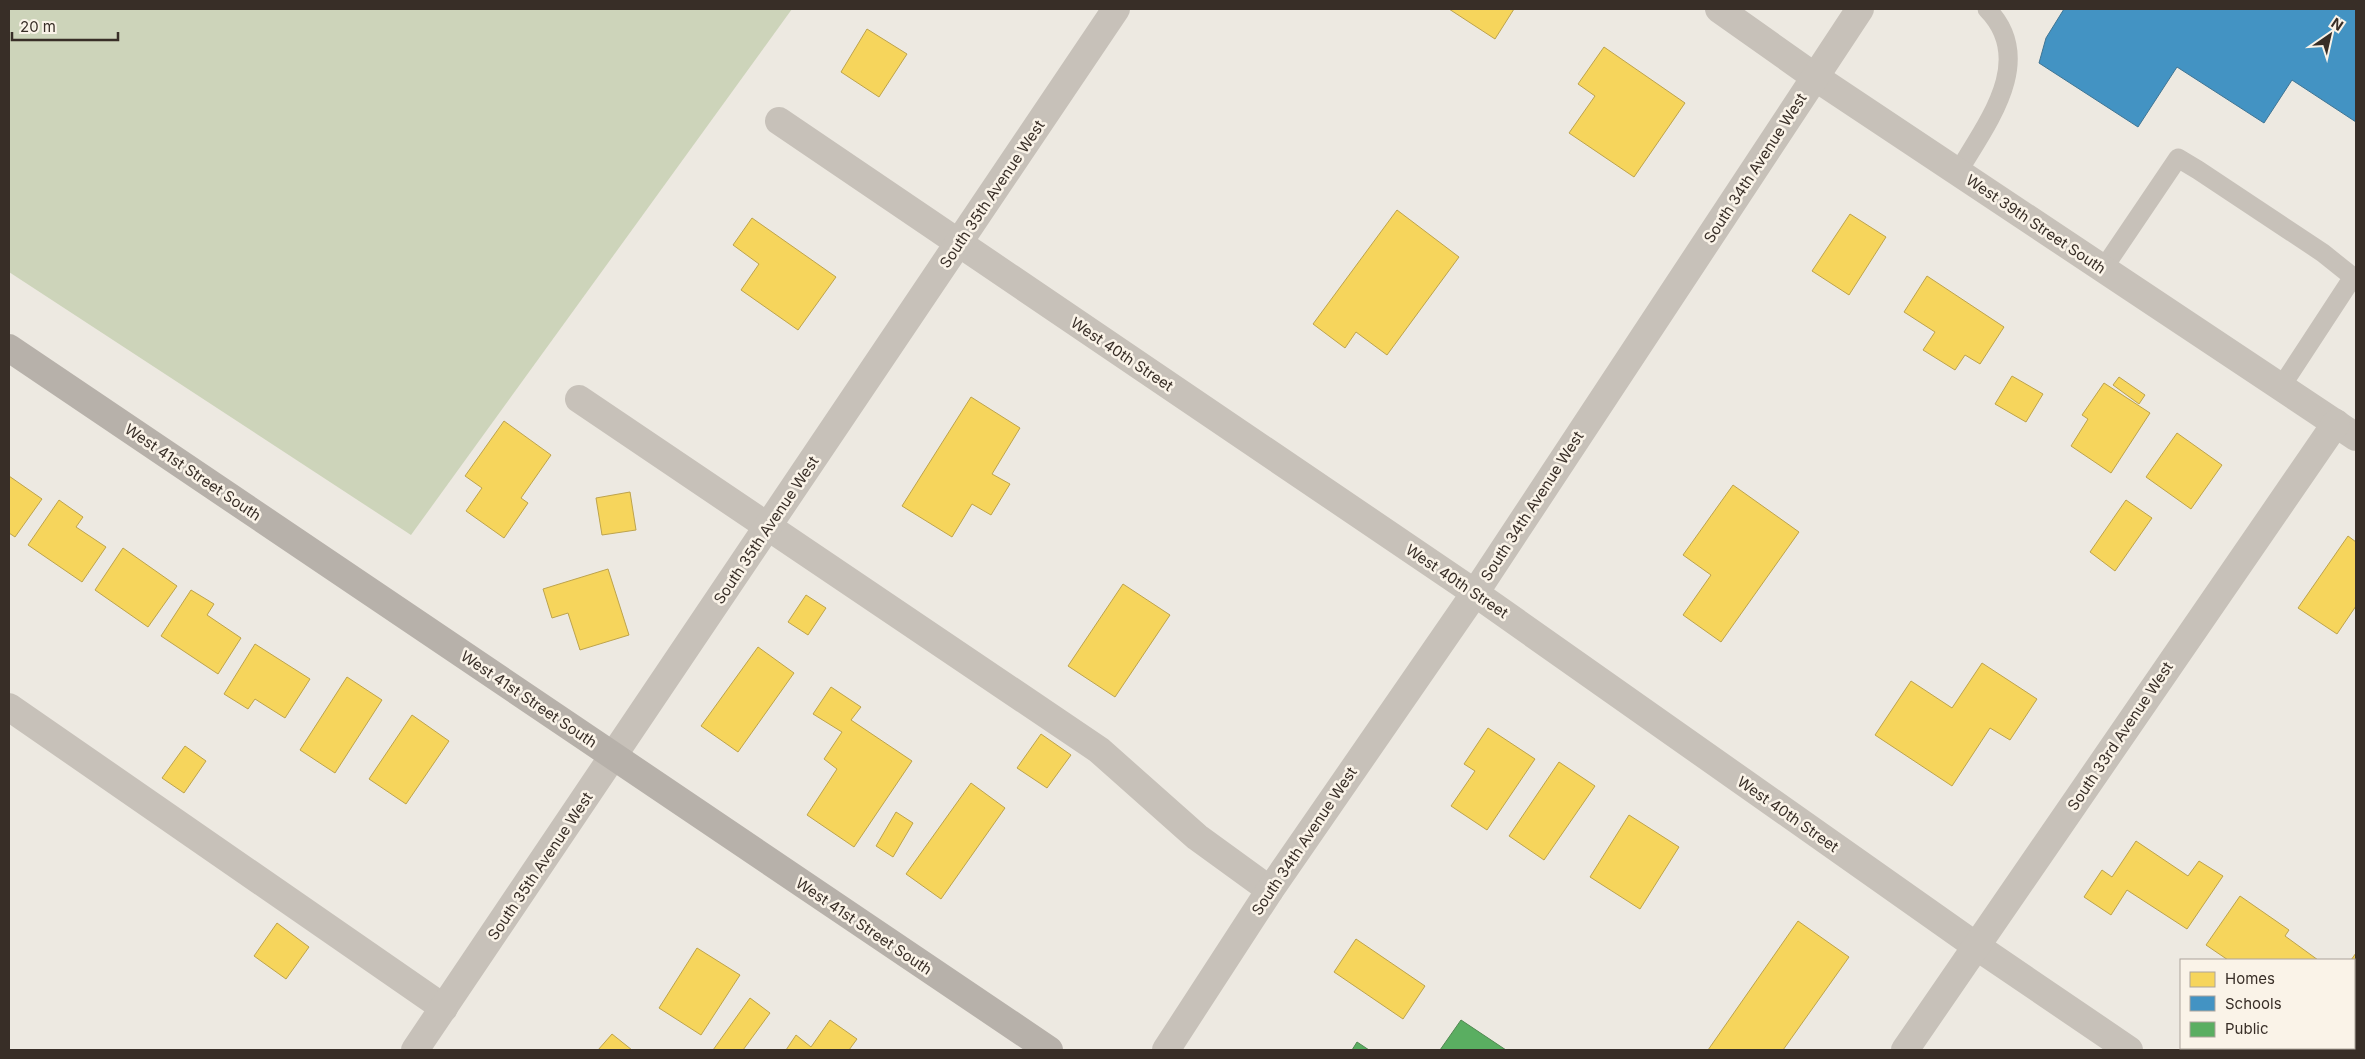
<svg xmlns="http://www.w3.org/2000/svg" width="2365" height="1059" font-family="Inter,sans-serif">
<rect width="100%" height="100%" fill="#ede9e1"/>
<!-- green -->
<path fill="#cdd4ba" d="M9 9H792L411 535 9 272Z"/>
<!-- homes -->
<g fill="#f6d55c" stroke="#bda34c">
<path d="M1449 9H1514L1495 39Z"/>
<path d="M867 29 907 54 879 97 841 72Z"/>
<path d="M1604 47 1685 103 1634 177 1569 133 1595 96 1578 84Z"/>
<path d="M1397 210 1459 257 1387 355 1356 332 1345 348 1313 324Z"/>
<path d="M1850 214 1886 237 1849 295 1812 271Z"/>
<path d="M752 218 836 277 798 330 741 290 759 264 733 245Z"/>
<path d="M1927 276 2004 327 1980 364 1965 355 1955 370 1923 350 1935 332 1904 312Z"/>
<path d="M2012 376 2043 394 2026 422 1995 404Z"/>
<path d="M2119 377 2145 395 2139 404 2113 385Z"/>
<path d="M2104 383 2150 413 2111 473 2071 446 2088 419 2082 415Z"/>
<path d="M971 397 1020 428 992 474 1010 484 991 515 972 504 952 537 902 506Z"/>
<path d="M504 421 551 455 521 498 528 503 504 538 466 511 482 488 465 476Z"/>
<path d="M2177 433 2222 465 2191 509 2146 477Z"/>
<path d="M9 476 42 499 15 537 9 533Z"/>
<path d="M1733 485 1799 532 1721 642 1683 615 1711 575 1683 555Z"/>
<path d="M630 492 636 530 602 535 596 498Z"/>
<path d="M59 500 83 517 76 527 106 547 82 582 28 545Z"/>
<path d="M2126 500 2152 518 2115 571 2090 552Z"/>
<path d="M2348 536 2356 542V606L2337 634 2298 608Z"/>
<path d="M123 548 177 586 148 627 95 590Z"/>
<path d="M608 569 629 635 580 650 568 613 552 618 543 589Z"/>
<path d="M1123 584 1170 615 1115 697 1068 666Z"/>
<path d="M191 590 214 604 207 615 241 638 218 674 161 636Z"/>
<path d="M806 595 826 608 808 635 788 622Z"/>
<path d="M255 644 310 679 285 718 255 699 248 709 224 694Z"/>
<path d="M758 647 794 673 738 752 701 726Z"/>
<path d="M1982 663 2037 699 2010 740 1990 728 1952 786 1875 735 1911 681 1952 708Z"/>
<path d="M347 677 382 700 335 773 300 750Z"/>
<path d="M831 687 861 707 851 720 912 761 854 847 807 815 837 769 824 759 842 732 813 714Z"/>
<path d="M412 715 449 741 406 804 369 779Z"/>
<path d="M1488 728 1535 759 1487 830 1451 806 1475 771 1464 764Z"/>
<path d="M1041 734 1071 755 1047 788 1017 768Z"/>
<path d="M185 746 206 761 184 793 162 778Z"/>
<path d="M1559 762 1595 786 1544 860 1509 836Z"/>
<path d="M971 783 1005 808 941 899 906 874Z"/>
<path d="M896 812 913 823 893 857 876 846Z"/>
<path d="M1629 815 1679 847 1640 909 1590 877Z"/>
<path d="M2136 841 2188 876 2199 861 2223 876 2187 929 2127 890 2111 915 2084 897 2102 870 2112 877Z"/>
<path d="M2240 896 2289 930 2285 936 2318 960H2228L2206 945Z"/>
<path d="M1798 921 1849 957 1783 1050H1708Z"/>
<path d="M277 923 309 947 286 979 254 956Z"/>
<path d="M1356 939 1425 986 1403 1019 1334 972Z"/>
<path d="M697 948 740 975 701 1035 659 1008Z"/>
<path d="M2356 953V1048L2355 1050H2339L2335 1048H2354V960H2351Z"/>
<path d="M750 998 770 1013 743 1050H713Z"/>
<path d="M830 1020 857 1039 849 1050H786L796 1035 811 1047Z"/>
<path d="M612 1034 632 1050H598Z"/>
</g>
<!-- schools -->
<path fill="#4393c3" stroke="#407594" d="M2064 9H2356V122L2292 80 2264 123 2177 67 2138 127 2039 63 2046 38Z"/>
<!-- public -->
<g fill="#5aae61" stroke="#508850">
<path d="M1461 1020 1506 1050H1440Z"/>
<path d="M1357 1042 1369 1050H1352Z"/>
</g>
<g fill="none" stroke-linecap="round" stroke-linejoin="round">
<!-- lane -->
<g stroke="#c7c1b9" stroke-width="19">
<path d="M1958 172C1987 123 2037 60 1987 9"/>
<path d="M2103 269 2178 158 2198 170 2323 253 2353 277 2281 387"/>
</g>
<!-- street -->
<g stroke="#c7c1b9" stroke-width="28">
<path d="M1719 9 1815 77 2356 437"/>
<path d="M779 121 1475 593 1976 946 2129 1050"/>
<path d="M579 399 1099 750 1197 837 1270 890"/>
<path d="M9 707 444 1008"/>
<path d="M415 1050 1116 9"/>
<path d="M1166 1050 1270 890 1475 593 1860 9"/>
<path d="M1905 1050 2336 423"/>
</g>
<!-- secondary -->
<path stroke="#b7b1aa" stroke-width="28" d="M9 348 1049 1050"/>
</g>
<g text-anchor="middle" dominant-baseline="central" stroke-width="5" stroke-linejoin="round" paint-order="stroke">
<!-- street labels -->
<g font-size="15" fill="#382e27" stroke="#faf3e8">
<text transform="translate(1755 168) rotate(-57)">South 34th Avenue West</text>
<text transform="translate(992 194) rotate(-56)">South 35th Avenue West</text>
<text transform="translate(2036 224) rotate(34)">West 39th Street South</text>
<text transform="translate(1122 354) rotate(34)">West 40th Street</text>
<text transform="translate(193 472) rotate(34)">West 41st Street South</text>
<text transform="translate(1532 506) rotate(-57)">South 34th Avenue West</text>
<text transform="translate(766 530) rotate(-56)">South 35th Avenue West</text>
<text transform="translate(1457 581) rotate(34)">West 40th Street</text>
<text transform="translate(529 699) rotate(34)">West 41st Street South</text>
<text transform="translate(2120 736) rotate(-56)">South 33rd Avenue West</text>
<text transform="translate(1788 814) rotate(35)">West 40th Street</text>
<text transform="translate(1304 841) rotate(-56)">South 34th Avenue West</text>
<text transform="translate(540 866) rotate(-56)">South 35th Avenue West</text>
<text transform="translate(864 926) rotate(34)">West 41st Street South</text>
</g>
</g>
<!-- border -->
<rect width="2365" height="1059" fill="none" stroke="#382e27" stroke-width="20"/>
<!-- legend -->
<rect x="2180" y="959" width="175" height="90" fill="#faf3e8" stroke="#aca49b"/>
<rect x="2190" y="972" width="25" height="15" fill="#f6d55c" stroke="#aca49b"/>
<text x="2225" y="984" font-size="15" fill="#382e27">Homes</text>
<rect x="2190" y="996" width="25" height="15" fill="#4393c3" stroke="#aca49b"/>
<text x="2225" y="1009" font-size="15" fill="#382e27">Schools</text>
<rect x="2190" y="1022" width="25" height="15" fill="#5aae61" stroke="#aca49b"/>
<text x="2225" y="1034" font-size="15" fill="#382e27">Public</text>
<!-- north arrow -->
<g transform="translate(2330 35) rotate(34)" stroke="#faf3e8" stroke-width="4" paint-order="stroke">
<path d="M0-4L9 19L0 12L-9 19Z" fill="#382e27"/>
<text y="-8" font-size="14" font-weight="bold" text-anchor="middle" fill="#382e27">N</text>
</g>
<!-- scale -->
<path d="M12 32v8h106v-8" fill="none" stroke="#382e27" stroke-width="2.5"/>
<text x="20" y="32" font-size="15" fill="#382e27" stroke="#faf3e8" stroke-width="4" paint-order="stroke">20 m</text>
</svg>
